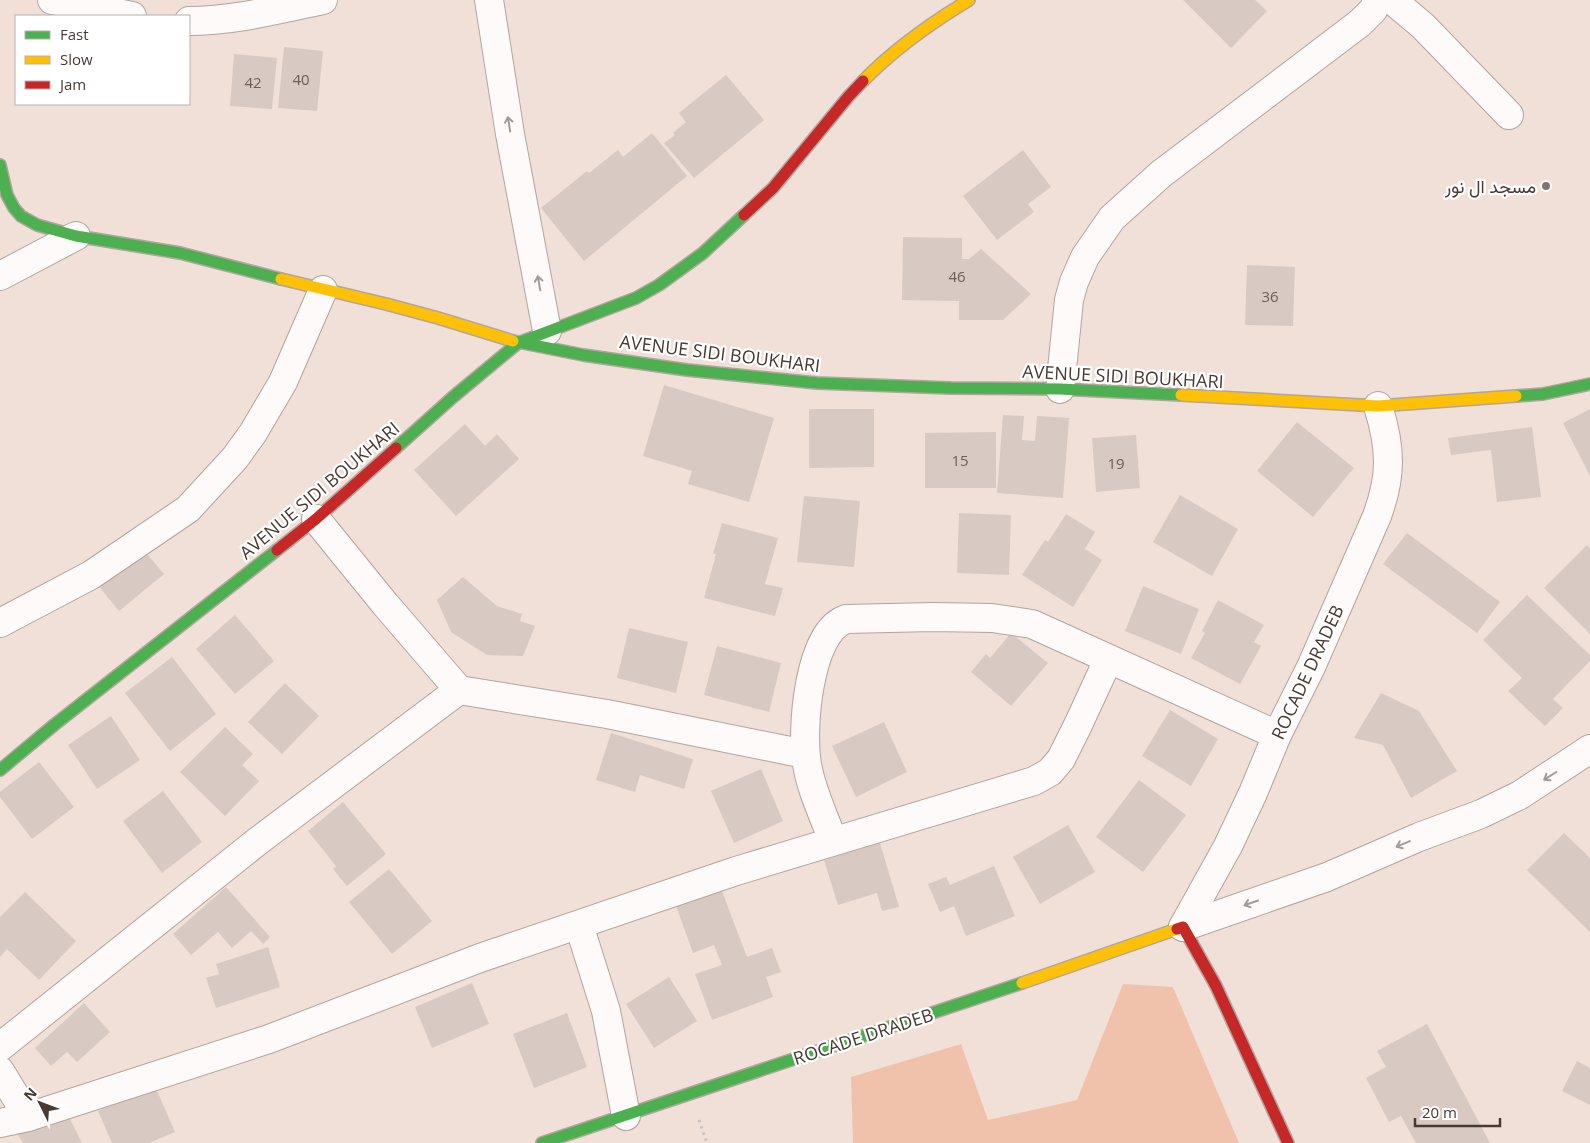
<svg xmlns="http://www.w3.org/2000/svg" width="1590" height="1143" font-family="'Open Sans',Vazirmatn,sans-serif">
<rect width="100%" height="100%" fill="#f0e0d8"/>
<!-- green -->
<path fill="#f1c2ab" d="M1123 984 1173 987 1239 1143H853L851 1077 961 1044 988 1120 1077 1100Z"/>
<!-- building -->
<g fill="#d8c9c3">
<path d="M1183 0H1255L1267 11 1231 48Z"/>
<path d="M284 47 323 51 317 111 278 108Z"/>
<path d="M234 54 277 58 272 109 230 106Z"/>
<path d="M726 75 764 120 694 178 664 143 675 135 673 133 686 122 679 113Z"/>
<path d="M652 133 687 176 584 261 541 208 587 171 589 173 618 150 623 157Z"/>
<path d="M1023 150 1051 187 1028 204 1034 212 997 240 963 196Z"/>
<path d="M903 237 962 238V259H969L981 249 1031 294 1003 320H959V301L902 300Z"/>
<path d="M1247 265 1295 267 1293 326 1245 325Z"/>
<path d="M664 385 774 418 749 502 688 484 692 471 643 456Z"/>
<path d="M809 409H874V467L809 468Z"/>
<path d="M1590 409V476L1563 423Z"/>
<path d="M1003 415 1024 416 1022 440 1035 441 1037 416 1069 418 1063 498 997 493Z"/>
<path d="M1297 422 1354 468 1313 517 1257 471Z"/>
<path d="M465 424 485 446 497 434 519 459 456 516 414 470Z"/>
<path d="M1532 427 1541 497 1497 502 1491 450 1451 455 1448 438Z"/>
<path d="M996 432V488H925V433Z"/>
<path d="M1136 435 1140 488 1096 492 1092 438Z"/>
<path d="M1180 495 1238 529 1212 576 1153 542Z"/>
<path d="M804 496 860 501 854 567 797 562Z"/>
<path d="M959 513 1011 515 1009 575 957 573Z"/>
<path d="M1066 514 1095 532 1085 549 1102 560 1073 607 1022 575 1045 540 1048 542Z"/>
<path d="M722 523 778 538 765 584 783 588 775 616 704 598 716 554H713Z"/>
<path d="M1407 533 1500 602 1477 633 1383 564Z"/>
<path d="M1587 545 1590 548V634L1544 588Z"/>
<path d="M141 547 164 574 119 611 97 584Z"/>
<path d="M463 577 497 606 522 614 520 621 535 626 523 656 487 655 451 632 437 600Z"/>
<path d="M1143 586 1199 609 1181 654 1125 631Z"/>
<path d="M1527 595 1590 655V661L1553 699 1563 708 1545 726 1508 691 1522 678 1483 640Z"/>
<path d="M1218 600 1264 625 1254 642 1261 646 1240 684 1191 658 1205 633 1202 631Z"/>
<path d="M235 615 274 661 235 694 196 649Z"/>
<path d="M629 628 688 642 676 693 617 678Z"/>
<path d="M1011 633 1048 663 1011 706 971 672 986 654 990 658Z"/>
<path d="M717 646 781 663 769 712 704 695Z"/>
<path d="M172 657 216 714 170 751 125 693Z"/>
<path d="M285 683 319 716 282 754 248 722Z"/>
<path d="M1381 693 1419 711 1457 771 1411 798 1383 745 1354 738Z"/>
<path d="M1170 710 1218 739 1191 786 1142 756Z"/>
<path d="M111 716 140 760 97 789 68 745Z"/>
<path d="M884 722 907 772 856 797 832 746Z"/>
<path d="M225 727 253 754 242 765 259 781 225 816 180 772Z"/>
<path d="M611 733 693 759 684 789 640 775 635 792 596 780Z"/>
<path d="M39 762 74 807 32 839 0 797V792Z"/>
<path d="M761 769 783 821 734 843 711 791Z"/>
<path d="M1139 780 1186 815 1143 872 1096 837Z"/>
<path d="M163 791 202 842 162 873 123 821Z"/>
<path d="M343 802 386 854 347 886 333 869 336 866 308 831Z"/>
<path d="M1068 825 1095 872 1040 904 1013 857Z"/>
<path d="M1564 833 1590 858V932L1527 870Z"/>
<path d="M880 843 899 907 882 911 877 893 838 905 824 860Z"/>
<path d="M994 866 1015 916 966 936 954 906 940 912 928 884 946 877 950 885Z"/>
<path d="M389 869 432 921 392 954 349 902Z"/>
<path d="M720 886 747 957 772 948 781 972 766 977 773 997 712 1020 695 974 722 965 714 945 693 953 675 903Z"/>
<path d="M226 887 270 937 263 944 251 931 232 948 218 932 191 955 173 934Z"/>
<path d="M25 892 76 941 39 980 7 949 0 957V917Z"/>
<path d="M268 947 280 987 216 1008 206 978 219 974 216 964Z"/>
<path d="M669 977 697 1021 654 1048 626 1004Z"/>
<path d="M472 983 489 1024 432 1048 415 1007Z"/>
<path d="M84 1003 110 1032 77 1062 67 1052 51 1066 35 1048Z"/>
<path d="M567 1013 587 1067 534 1088 513 1034Z"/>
<path d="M1427 1024 1490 1143H1416L1401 1116 1389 1122 1366 1078 1386 1067 1377 1051Z"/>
<path d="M1577 1061 1590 1068V1105L1562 1091Z"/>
<path d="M155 1086 175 1132 149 1143H112L98 1111Z"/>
<path d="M65 1109 82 1143H23L17 1133Z"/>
</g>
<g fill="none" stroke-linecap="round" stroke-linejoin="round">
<defs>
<g id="street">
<path d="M52 0 132 16"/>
<path d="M489 0 510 134 547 331"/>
<path d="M1392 0 1423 26 1509 115"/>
<path d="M189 21C234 21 279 9 323 0"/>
<path d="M0 276 76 236"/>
<path d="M1060 389 1069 300 1074 282 1085 257 1112 218 1161 174 1360 23 1373 10 1378 0"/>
<path d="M316 519 385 604 459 690 607 714 805 754"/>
<path d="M0 623 91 575 188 509 235 458 253 433 283 382 323 290"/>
<path d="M833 841C824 816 811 790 807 764 801 731 808 632 846 619L933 617 992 618 1032 624 1277 735"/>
<path d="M579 925 606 1011 626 1116"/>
<path d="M1183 927 1228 846 1253 793 1277 735 1311 667 1377 516C1392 475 1391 448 1378 406"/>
<path d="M1183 927 1327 877 1419 837 1481 814 1520 795 1590 749"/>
<path d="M0 1047 258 841 459 690"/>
<path d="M0 1071 28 1117"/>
<path d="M0 1123 28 1117 269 1039 480 958 736 871 1034 781 1050 772 1061 759 1078 725 1108 660"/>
</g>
<g id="fast">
<path d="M0 165 7 195 14 208 21 216 37 225 76 236 180 253 281 279"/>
<path d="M513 341 583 355 687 370 817 383 951 388 1060 389 1181 395"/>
<path d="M1516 396 1543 394 1590 384"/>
<path d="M396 448 453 397 518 343 636 298 659 285 703 253 744 215"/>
<path d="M0 770 54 725 277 550"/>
<path d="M542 1143 1022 983"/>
</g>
<g id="slow">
<path d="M863 81C894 49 931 23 969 0"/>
<path d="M281 279 386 304 438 318 513 341"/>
<path d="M1181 395 1378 406 1516 396"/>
<path d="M1022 983 1177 929"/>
</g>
<g id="jam">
<path d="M744 215 773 188 848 97 863 81"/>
<path d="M277 550 316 519 396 448"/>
<path d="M1177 929 1183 927 1216 986 1288 1143"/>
</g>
</defs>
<!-- street casing -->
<use href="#street" stroke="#b2a59e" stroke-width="30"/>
<!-- fast casing -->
<use href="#fast" stroke="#b2a59e" stroke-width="14"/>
<!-- slow casing -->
<use href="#slow" stroke="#b2a59e" stroke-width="14"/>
<!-- jam casing -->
<use href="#jam" stroke="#b2a59e" stroke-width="14"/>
<!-- path -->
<path stroke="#cac4c2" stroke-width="3" stroke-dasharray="2.5 4" stroke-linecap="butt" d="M699 1120 707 1143"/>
<!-- street -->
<use href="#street" stroke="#fdfaf9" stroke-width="28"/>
<!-- fast -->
<use href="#fast" stroke="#4caf50" stroke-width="11"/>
<!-- slow -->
<use href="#slow" stroke="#ffc107" stroke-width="11"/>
<!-- jam -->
<use href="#jam" stroke="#c62828" stroke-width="11"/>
</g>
<!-- one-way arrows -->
<defs><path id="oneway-shaft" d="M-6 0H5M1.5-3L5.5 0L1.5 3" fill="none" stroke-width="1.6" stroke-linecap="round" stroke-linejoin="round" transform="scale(1.25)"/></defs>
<g stroke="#a29a96">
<use href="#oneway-shaft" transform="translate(509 124) rotate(-99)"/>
<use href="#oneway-shaft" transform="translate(539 283) rotate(-100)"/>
<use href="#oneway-shaft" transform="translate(1550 776) rotate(148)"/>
<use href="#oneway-shaft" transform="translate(1403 844) rotate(157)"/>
<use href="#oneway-shaft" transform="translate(1251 903) rotate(161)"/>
</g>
<!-- markers -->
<circle fill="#83736c" stroke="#fff" stroke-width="2" cx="1546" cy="186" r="5"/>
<g text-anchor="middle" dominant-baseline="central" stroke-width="4.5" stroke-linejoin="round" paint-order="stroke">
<!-- number labels -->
<g font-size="15" fill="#6c5d56">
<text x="301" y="79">40</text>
<text x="253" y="82">42</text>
<text x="957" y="276">46</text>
<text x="1270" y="296">36</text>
<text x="960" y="460">15</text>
<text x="1116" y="463">19</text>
</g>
<!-- poi labels -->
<g font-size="18" fill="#483932" stroke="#fff" text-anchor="end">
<text x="1536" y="186">مسجد ال نور</text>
</g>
<!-- street labels -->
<g font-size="18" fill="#483932" stroke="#fff">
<text transform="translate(720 353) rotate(7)">AVENUE SIDI BOUKHARI</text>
<text transform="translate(1123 376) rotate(3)">AVENUE SIDI BOUKHARI</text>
<text transform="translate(319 490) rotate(-40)">AVENUE SIDI BOUKHARI</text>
<text transform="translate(1307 672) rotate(-65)">ROCADE DRADEB</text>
<text transform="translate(863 1036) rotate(-18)">ROCADE DRADEB</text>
</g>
</g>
<!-- legend -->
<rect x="15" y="15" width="175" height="90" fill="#ffffff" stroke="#b6b0ad"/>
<rect x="25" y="31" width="25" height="8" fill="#4caf50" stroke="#b6b0ad"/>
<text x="60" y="40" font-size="15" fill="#483932">Fast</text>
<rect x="25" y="56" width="25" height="8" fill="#ffc107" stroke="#b6b0ad"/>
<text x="60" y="65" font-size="15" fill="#483932">Slow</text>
<rect x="25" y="81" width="25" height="8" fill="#c62828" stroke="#b6b0ad"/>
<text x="60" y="90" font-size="15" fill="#483932">Jam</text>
<!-- north arrow -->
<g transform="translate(40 1103) rotate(312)" stroke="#ffffff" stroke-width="4" paint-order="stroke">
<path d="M0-4L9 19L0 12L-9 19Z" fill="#483932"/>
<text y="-8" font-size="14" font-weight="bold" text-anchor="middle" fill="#483932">N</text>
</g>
<!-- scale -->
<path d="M1415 1118v8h85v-8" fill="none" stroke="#483932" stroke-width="2.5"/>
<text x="1422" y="1118" font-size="15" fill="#483932" stroke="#ffffff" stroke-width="4" paint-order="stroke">20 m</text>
</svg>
